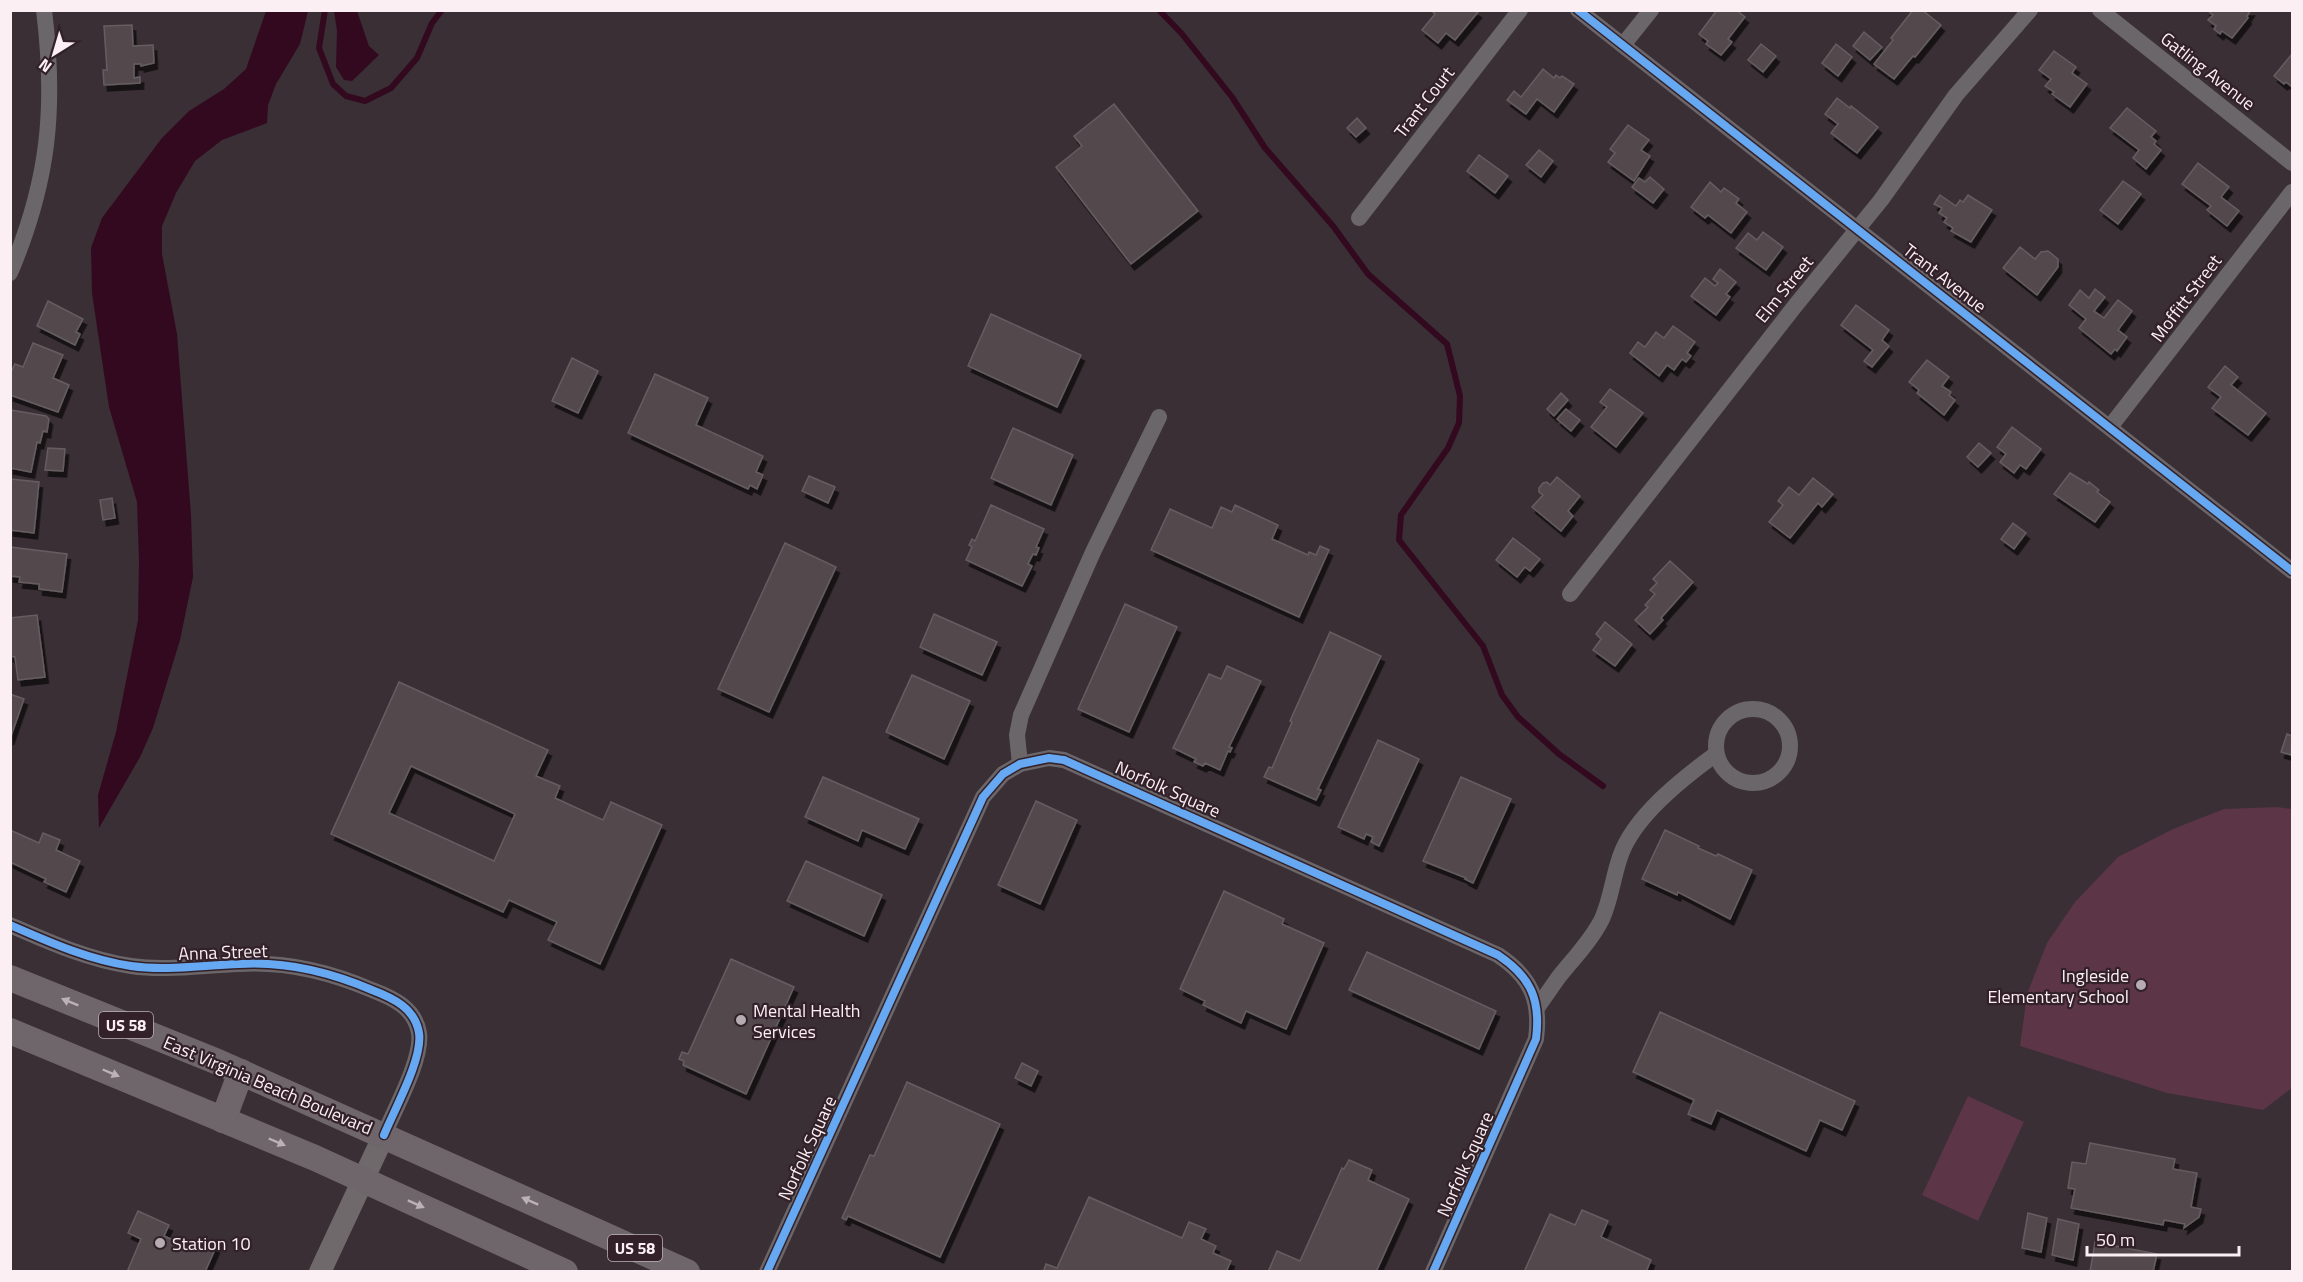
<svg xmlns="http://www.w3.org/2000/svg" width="2303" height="1282" font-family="'Titillium Web',sans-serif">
<defs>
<filter id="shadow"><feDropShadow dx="3.5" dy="6" stdDeviation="0" flood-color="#0009"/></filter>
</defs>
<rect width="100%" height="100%" fill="#392f34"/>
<!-- green -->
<g fill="#5c3546">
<path d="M2277 807 2292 809V1088L2263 1110 2167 1093 2020 1046 2027 994 2047 943 2075 902 2118 857 2173 829 2224 809Z"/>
<path d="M1968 1096 2024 1122 1978 1221 1922 1195Z"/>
</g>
<!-- water -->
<g fill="#330920">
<path d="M266 11H308L300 44 276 84 268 105 267 123 222 140 195 161 176 193 162 226V254L177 334 191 515 193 577 180 640 153 728 140 757 99 828 98 795 116 732 138 620 139 561 137 502 109 407 92 293 91 248 102 218 162 138 189 111 224 89 246 69Z"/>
<path d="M334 11H357L369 46 379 55 352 81 344 80 336 67 337 31Z"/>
</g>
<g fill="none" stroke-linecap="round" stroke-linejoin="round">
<!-- stream -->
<g stroke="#330920" stroke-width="6">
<path d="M325 10 319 48 333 84 346 96 365 101 391 88 417 58 432 23 442 10"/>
<path d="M1159 10 1182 34 1232 97 1265 148 1333 226 1368 274 1447 344 1460 396 1459 423 1448 448 1401 515 1399 540 1483 646 1502 695 1518 717 1559 754 1603 786"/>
</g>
</g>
<!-- building -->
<g fill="#534a4e" stroke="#655d61" stroke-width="1.5" fill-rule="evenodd" filter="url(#shadow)">
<path d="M1431 10H1476L1478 12 1455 40 1446 33 1438 43 1422 30 1435 14Z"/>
<path d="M1717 10H1736L1745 17 1728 39 1732 42 1721 55 1706 44 1708 41 1699 34Z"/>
<path d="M1913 10H1922L1941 25 1915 57 1913 56 1894 79 1874 64 1893 40 1891 38Z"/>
<path d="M2207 10H2251L2247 16 2248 18 2232 38 2222 31 2220 34 2214 29 2216 26 2208 20 2213 15Z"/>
<path d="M132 25 133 46 153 45 154 63 141 66V64H134V78L140 77V83L104 85 103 70H107L104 26Z"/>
<path d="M1864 32 1882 47 1870 60 1853 46Z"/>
<path d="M1761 44 1776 56 1763 72 1748 60Z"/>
<path d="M1836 44 1852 57 1838 76 1822 63Z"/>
<path d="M2054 51 2076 67 2072 73 2087 84 2070 107 2052 94 2054 92 2045 86 2051 79 2039 70Z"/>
<path d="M2292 54V87L2286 82 2284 84 2274 76Z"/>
<path d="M1543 69 1554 78 1556 75 1560 78 1562 76 1574 84 1554 112 1537 99 1526 114 1507 100 1514 91 1521 97Z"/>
<path d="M1837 98 1850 108 1851 106 1878 127 1857 153 1831 133 1838 124 1825 114Z"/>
<path d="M1114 104 1198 211 1131 264 1056 167 1082 146 1074 136Z"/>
<path d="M2127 108 2156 131 2151 137 2156 141 2154 144 2161 150 2146 169 2133 158 2139 150 2110 128Z"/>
<path d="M1357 118 1366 128 1356 137 1347 128Z"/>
<path d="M1628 125 1649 140 1641 150 1650 156 1634 181 1608 162 1615 153 1610 149Z"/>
<path d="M1539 150 1553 161 1541 177 1526 165Z"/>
<path d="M1479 155 1508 176 1495 193 1467 171Z"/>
<path d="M2198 163 2229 187 2221 197 2239 211 2227 226 2207 210 2211 206 2182 184Z"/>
<path d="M1650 177 1664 189 1653 203 1632 187 1639 178 1645 182Z"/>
<path d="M2123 181 2141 194 2118 224 2100 210Z"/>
<path d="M1710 182 1721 192 1724 188 1739 199 1736 203 1747 212 1731 233 1708 215 1705 218 1691 207Z"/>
<path d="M1940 195 1956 206 1960 200 1963 202 1968 195 1992 210 1971 242 1951 231 1953 228 1944 222 1947 218 1939 213 1942 208 1934 204Z"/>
<path d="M1763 232 1783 247 1766 270 1736 248 1748 233 1757 240Z"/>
<path d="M2020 247 2035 259 2041 252 2048 251 2058 259V267L2037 295 2003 268Z"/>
<path d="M1720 269 1736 282 1726 294 1730 297 1716 315 1691 296 1705 278 1715 286 1718 283 1713 279Z"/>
<path d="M2095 289 2105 297 2094 311 2104 318 2118 300 2132 311 2118 330 2127 337 2117 351 2115 349 2111 354 2079 328 2086 319 2069 305 2080 290 2089 298Z"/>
<path d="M48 301 83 319 76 332 80 334 75 345 37 326Z"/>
<path d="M1856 305 1889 330 1882 340 1889 346 1872 367 1864 361 1873 350 1841 325Z"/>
<path d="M991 314 1081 355 1057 407 968 366Z"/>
<path d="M1673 326 1695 342 1687 353 1691 356 1686 362 1682 359 1674 370 1667 365 1659 376 1630 353 1638 342 1645 347 1656 332 1664 338Z"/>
<path d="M33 343 63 355 53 378 69 385 58 412 10 395V374L15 364 23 367Z"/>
<path d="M572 358 598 371 578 413 552 401Z"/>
<path d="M1927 360 1949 377 1942 386 1951 392 1949 395 1955 400 1944 415 1917 393 1919 390 1909 382Z"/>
<path d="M2225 366 2238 377 2231 385 2266 413 2248 435 2212 408 2221 397 2208 387Z"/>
<path d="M655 374 708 398 696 425 763 456 756 472 763 475 757 489 750 485 748 489 628 433Z"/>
<path d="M1610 389 1643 413 1616 447 1591 427 1607 407 1600 402Z"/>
<path d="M1561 393 1568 400 1554 416 1547 409Z"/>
<path d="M1566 409 1580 420 1571 431 1557 419Z"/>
<path d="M11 410 46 416 49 419 47 432 43 431 40 443 37 442 31 472 10 468Z"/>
<path d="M2012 427 2041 449 2026 469 2020 465 2014 473 2000 462 2006 454 1997 447Z"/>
<path d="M1013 428 1073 455 1051 505 991 478Z"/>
<path d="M1979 443 1991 453 1978 467 1967 457Z"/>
<path d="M48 448 65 449 63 471 45 470Z"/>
<path d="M2070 473 2088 484 2089 482 2099 490 2097 492 2110 502 2095 522 2054 494Z"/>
<path d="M809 476 835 487 828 503 802 491Z"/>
<path d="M1557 477 1580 496 1568 511 1573 516 1561 531 1532 507 1543 495 1539 492V488L1543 483 1547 482 1550 485Z"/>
<path d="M1813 478 1833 494 1822 507 1818 503 1790 538 1769 522 1783 505 1778 501 1789 487 1799 495Z"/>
<path d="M10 479 39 482 34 533 10 530Z"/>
<path d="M112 498 115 518 103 520 100 500Z"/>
<path d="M991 505 1044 529 1036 547 1039 548 1036 555 1033 554 1028 564 1032 566 1022 586 966 560 972 547 969 545 972 539 975 541Z"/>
<path d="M1235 505 1278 525 1272 539 1308 555 1309 552 1316 555 1320 546 1329 550 1299 617 1151 550 1170 509 1212 528 1221 507 1232 512Z"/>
<path d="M2013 523 2026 533 2014 549 2001 539Z"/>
<path d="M1513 538 1540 559 1530 571 1525 567 1517 577 1496 560Z"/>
<path d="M785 543 836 567 769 712 718 689Z"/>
<path d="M10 547 67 554 62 592 39 589V584L19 582 20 577 10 576Z"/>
<path d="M1670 561 1693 582 1661 618 1663 620 1650 634 1635 620 1648 607 1645 605 1655 594 1650 590 1657 583 1653 579Z"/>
<path d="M1125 604 1177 627 1129 732 1078 709Z"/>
<path d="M934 614 997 642 982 675 920 647Z"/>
<path d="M37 615 45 677 18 680 15 657 10 656V618Z"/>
<path d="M1605 622 1632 644 1615 666 1593 650 1601 639 1596 634Z"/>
<path d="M1330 632 1381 656 1318 789 1321 790 1316 800 1264 777 1269 767 1272 768 1292 722 1290 721Z"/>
<path d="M1227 666 1261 681 1229 747 1232 748 1230 752 1228 751 1220 770 1205 763 1203 766 1194 762 1196 759 1173 748 1209 674 1221 679Z"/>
<path d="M912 675 970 701 944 759 886 732Z"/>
<path d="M399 682 548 750 536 776 560 786 555 798 603 820 611 802 662 825 600 964 548 940 557 922 509 900 503 912 331 834ZM411 766 515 814 494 861 389 813Z"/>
<path d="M10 694 24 699 10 739Z"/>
<path d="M2287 734 2292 736 2291 755 2281 752Z"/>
<path d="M1378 740 1419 759 1379 846 1371 842 1373 837 1366 834 1364 839 1338 827Z"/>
<path d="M823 777 919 819 905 849 862 830 858 841 805 817Z"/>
<path d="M1461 777 1511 799 1473 883 1465 879 1466 878 1423 861Z"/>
<path d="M1036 801 1077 820 1040 904 998 885Z"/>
<path d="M10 830 39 843 43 833 60 840 56 850 80 861 66 892 44 882 46 879 10 862Z"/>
<path d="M1665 830 1699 846 1698 848 1716 856 1718 854 1752 870 1730 919 1678 892 1677 895 1642 879Z"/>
<path d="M806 861 882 895 864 936 787 901Z"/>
<path d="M1224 891 1284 919 1282 924 1324 943 1286 1029 1246 1011 1241 1023 1203 1005 1205 1001 1180 989Z"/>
<path d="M1367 952 1496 1011 1479 1049 1349 990Z"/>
<path d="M731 959 794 987 746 1094 683 1065 684 1061 679 1059 682 1052 688 1054Z"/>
<path d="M1660 1012 1855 1101 1842 1130 1820 1120 1806 1151 1717 1110 1711 1124 1688 1114 1694 1100 1633 1072Z"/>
<path d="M1022 1063 1038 1071 1031 1086 1015 1078Z"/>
<path d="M907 1082 1000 1124 940 1257 848 1216 846 1220 842 1218 870 1155 874 1156Z"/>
<path d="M2090 1143 2175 1159 2173 1169 2197 1173 2191 1207 2201 1209 2199 1217 2184 1228 2185 1224 2164 1220 2163 1225 2071 1208 2075 1189 2068 1188 2072 1162 2086 1164Z"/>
<path d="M1349 1160 1372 1170 1368 1180 1409 1199 1376 1272H1268L1277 1251 1300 1261 1342 1168 1344 1169Z"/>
<path d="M1089 1197 1182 1238 1189 1222 1206 1229 1201 1239 1216 1246 1213 1253 1231 1261 1226 1272H1043L1046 1264 1057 1268Z"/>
<path d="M1582 1210 1608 1221 1601 1237 1651 1260 1646 1272H1524L1550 1214 1575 1225Z"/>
<path d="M138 1211 169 1225 164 1236 194 1249 199 1239 216 1247 205 1272H127L141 1239 128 1233Z"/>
<path d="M2028 1213 2047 1218 2041 1252 2022 1248Z"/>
<path d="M2058 1219 2079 1224 2073 1260 2052 1255Z"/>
<path d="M2095 1242 2157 1254 2153 1272H2090Z"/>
</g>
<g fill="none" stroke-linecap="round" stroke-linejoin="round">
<!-- street -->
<g stroke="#6b6669" stroke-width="16">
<path d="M1578 10 2292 571"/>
<path d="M2100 10 2292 163"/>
<path d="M1623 45 1651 10"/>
<path d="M1359 218 1520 10"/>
<path d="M10 273C49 181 56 108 44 10"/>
<path d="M2110 427 2292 192"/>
<path d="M1570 594 1795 306 1881 200 1956 95 2030 10"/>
<circle cx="1753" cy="746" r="37"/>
<path d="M1020 764 1017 735 1021 715 1093 552 1159 417"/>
<path d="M10 925C49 942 89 960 131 966 167 971 203 965 239 964 285 961 330 972 372 990 393 998 415 1008 419 1033 423 1059 394 1110 384 1135"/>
<path d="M1537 1008C1544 998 1551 988 1558 978 1573 959 1591 941 1602 919 1611 899 1613 877 1620 857 1633 817 1683 778 1716 754"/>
<path d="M767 1272 983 797 1003 774 1020 764 1049 758 1064 760 1498 955C1531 977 1541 1000 1536 1039L1433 1272"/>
</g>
<!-- secondary -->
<path stroke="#6f696b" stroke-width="22" d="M320 1272 384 1135"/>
<!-- primary -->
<g stroke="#6e666a" stroke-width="26">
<path d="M10 978 218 1062 687 1272"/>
<path d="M10 1031 315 1158 565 1272"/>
<path d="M223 1120 241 1072"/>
</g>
<defs>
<g id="cycleway">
<path d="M1578 10 2292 571"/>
<path d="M10 925C49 942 89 960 131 966 167 971 203 965 239 964 285 961 330 972 372 990 393 998 415 1008 419 1033 423 1059 394 1110 384 1135"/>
<path d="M767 1272 983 797 1003 774 1020 764 1049 758 1064 760 1498 955C1531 977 1541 1000 1536 1039L1433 1272"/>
</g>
</defs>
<!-- cycleway casing -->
<use href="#cycleway" stroke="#332129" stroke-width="11"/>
<!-- cycleway -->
<use href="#cycleway" stroke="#66a8f1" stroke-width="8"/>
</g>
<!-- one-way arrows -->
<defs><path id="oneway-solid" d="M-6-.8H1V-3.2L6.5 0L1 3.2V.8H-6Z" transform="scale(1.5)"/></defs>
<g fill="#bcb1b6">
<use href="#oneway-solid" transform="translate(70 1002) rotate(-158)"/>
<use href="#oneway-solid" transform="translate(111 1073) rotate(23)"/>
<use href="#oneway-solid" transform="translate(277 1142) rotate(23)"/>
<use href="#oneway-solid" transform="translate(530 1201) rotate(-156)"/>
<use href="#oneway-solid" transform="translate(416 1204) rotate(24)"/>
</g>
<!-- markers -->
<g fill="#b7acb1" stroke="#332129" stroke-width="2">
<circle cx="2141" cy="985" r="6"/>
<circle cx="741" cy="1020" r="6"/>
<circle cx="160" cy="1243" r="6"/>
</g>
<g text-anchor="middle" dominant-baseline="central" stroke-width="4.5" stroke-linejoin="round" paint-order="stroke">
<!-- shield labels -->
<g fill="#332129" stroke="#bfb1b7" stroke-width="1.5">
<rect x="99" y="1012" width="54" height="26" rx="4.5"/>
<rect x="608" y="1235" width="54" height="26" rx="4.5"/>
</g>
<g font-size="16" font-weight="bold" fill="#fbeff4">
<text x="126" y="1025">US 58</text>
<text x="635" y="1248">US 58</text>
</g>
<!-- street labels -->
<g font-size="18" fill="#fbeff4" stroke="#332129">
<text transform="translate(2208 71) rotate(38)">Gatling Avenue</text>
<text transform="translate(1424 102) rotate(-52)">Trant Court</text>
<text transform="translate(1945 278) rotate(38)">Trant Avenue</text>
<text transform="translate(1784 289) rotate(-51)">Elm Street</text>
<text transform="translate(2186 298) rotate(-53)">Moffitt Street</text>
<text transform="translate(1168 789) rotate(24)">Norfolk Square</text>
<text transform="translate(223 952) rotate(-2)">Anna Street</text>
<text transform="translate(268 1085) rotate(23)">East Virginia Beach Boulevard</text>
<text transform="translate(807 1148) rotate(-65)">Norfolk Square</text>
<text transform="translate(1465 1164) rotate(-66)">Norfolk Square</text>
</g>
<!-- poi labels -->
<g font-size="18" fill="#fbeff4" stroke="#332129" text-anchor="start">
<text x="2129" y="975" text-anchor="end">Ingleside<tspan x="2129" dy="21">Elementary School</tspan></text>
<text x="753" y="1010">Mental Health<tspan x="753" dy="21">Services</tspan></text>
<text x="172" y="1243">Station 10</text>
</g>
</g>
<!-- border -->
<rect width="2303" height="1282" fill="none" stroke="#fbeff4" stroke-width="24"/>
<!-- north arrow -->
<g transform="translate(54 54) rotate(217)" stroke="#332129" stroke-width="4.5" paint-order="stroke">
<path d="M0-4.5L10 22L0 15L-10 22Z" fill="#fbeff4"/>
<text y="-9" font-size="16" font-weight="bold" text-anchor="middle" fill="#fbeff4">N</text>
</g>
<!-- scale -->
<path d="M2087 1246v9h152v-9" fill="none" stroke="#fbeff4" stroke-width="3"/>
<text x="2096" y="1246" font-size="18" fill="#fbeff4" stroke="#332129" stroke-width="4.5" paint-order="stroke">50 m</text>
</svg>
